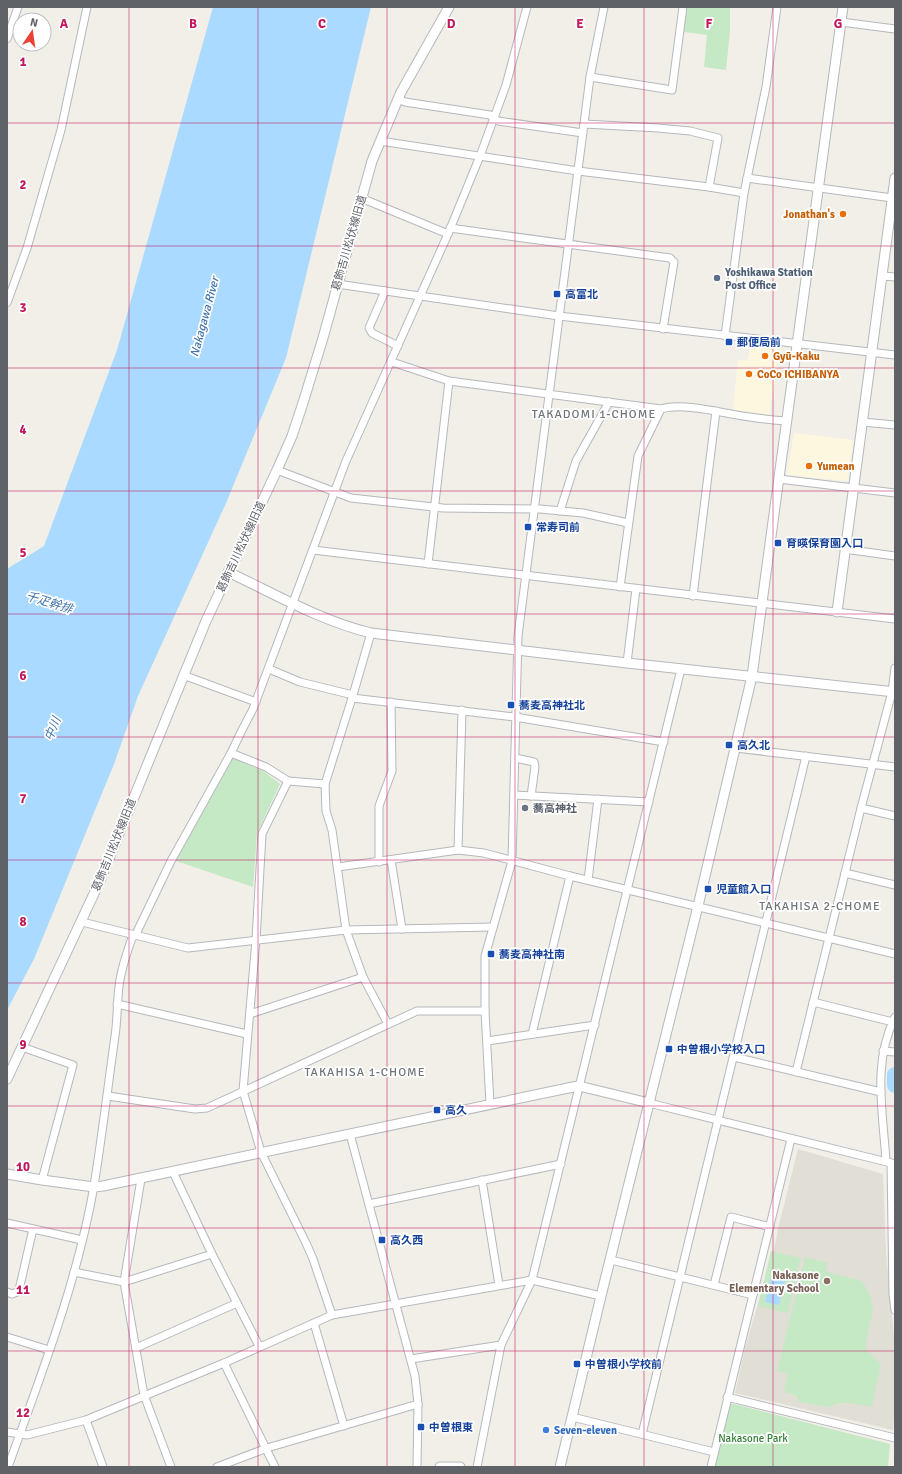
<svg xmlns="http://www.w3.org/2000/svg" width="902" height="1474" font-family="Signika,'Noto Sans JP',sans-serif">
<rect width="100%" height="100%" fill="#f1efe8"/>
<!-- commercial -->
<g fill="#fef7e0">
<path d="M751 344 781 346 769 415 733 409 738 360H748Z"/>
<path d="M794 433 853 440 848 481 787 475Z"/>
</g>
<!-- education -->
<path fill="#e1ded6" d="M798 1149 883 1174 886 1252 895 1347V1403L893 1430 735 1393 745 1348 774 1249 778 1229Z"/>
<!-- green -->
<g fill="#c5e8c5">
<path d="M687 7H730V31L726 70 704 67 707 35 684 32Z"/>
<path d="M233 758 263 771 280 784 257 833 253 887 176 861Z"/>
<path d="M771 1251 801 1258 788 1313 758 1306Z"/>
<path d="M805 1257 828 1263 826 1272 862 1281 870 1295 873 1309 865 1348 881 1364 872 1407C857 1404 843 1399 829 1407L799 1402 796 1395 784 1392 788 1374 777 1371Z"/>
<path d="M730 1403 890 1444 888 1467H715Z"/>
</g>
<!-- water -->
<g fill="#aadaff">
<path d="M213 7H371L286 358 226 503 138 696 114 764 34 959 7 1010V569L44 546 117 350Z"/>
<path d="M773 1270 787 1273 779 1305 765 1302Z"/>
</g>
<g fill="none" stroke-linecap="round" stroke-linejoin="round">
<!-- river -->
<path stroke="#aadaff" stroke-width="16" d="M895 1075V1085"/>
<defs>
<g id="minor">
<path d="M841 22 895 29"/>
<path d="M7 39 18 7"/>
<path d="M590 77 672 90 683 7"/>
<path d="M398 99 405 102 490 115 498 121 583 133"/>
<path d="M584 124 658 128 690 131 718 138 709 187"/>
<path d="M380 141 578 171 709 187 744 193"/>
<path d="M747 178 892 198"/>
<path d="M361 198 448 234"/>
<path d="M450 228 670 258 674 262 663 329"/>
<path d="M882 276 895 277"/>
<path d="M337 284 559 316 895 355"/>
<path d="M385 291 369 328 372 333 398 346"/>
<path d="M7 303 27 248 61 130 87 7"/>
<path d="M725 336 744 193 766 87 777 7"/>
<path d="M392 362 449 381 661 409C686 402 724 414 750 417 762 419 774 420 787 421"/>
<path d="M862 422 895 425"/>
<path d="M277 470 351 498 443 508 540 509 583 513 628 523"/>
<path d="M779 479 895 493"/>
<path d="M560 511 576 461 609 402"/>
<path d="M844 549 895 556"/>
<path d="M313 550 895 619"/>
<path d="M428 564 449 381"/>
<path d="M620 587 638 456 661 409"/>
<path d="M693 596 716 411"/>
<path d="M371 633 353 695 325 784 326 811 332 830 346 930 363 977 388 1024"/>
<path d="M627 663 636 589"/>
<path d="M269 669 300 682 353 695"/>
<path d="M183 675 256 702"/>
<path d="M352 698 515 717 664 742"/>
<path d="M736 748 895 767"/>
<path d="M231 753 266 767 288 781"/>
<path d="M515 758 534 762 535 767 531 796"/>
<path d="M325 784 288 781 262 834 256 940 243 1091 261 1152 306 1243 313 1259 332 1315"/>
<path d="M514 795 649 802"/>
<path d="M861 808 895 816"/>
<path d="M458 850 462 710"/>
<path d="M391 860 402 929"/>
<path d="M379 862V806L392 771 391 702"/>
<path d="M338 867 458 850 484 853 570 876 895 954"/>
<path d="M845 873 895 885"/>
<path d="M588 880 598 799"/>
<path d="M82 922 188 948 346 930 493 927"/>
<path d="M135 936 171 861 231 753 242 730 253 709 346 461 448 234 480 156 506 85 527 7"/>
<path d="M813 1002 893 1022"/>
<path d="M117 1004 247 1034"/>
<path d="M250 1014 363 977"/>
<path d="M532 1034 570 876"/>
<path d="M487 1041 595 1025"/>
<path d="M22 1047 73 1065 42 1180"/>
<path d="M883 1051 895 1052"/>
<path d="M734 1057 881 1092"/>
<path d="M796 1072 861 808 892 692 895 668"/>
<path d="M108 1096 195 1109 207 1108 417 1011H485"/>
<path d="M649 1103 895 1164"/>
<path d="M490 1104 485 1011V956L512 861 518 636 590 77 604 7"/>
<path d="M350 1134 415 1376 418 1404 417 1467"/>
<path d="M886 1161C883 1112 872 1063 895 1017"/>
<path d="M891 1163 893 1294 895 1310"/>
<path d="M173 1172 212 1254 259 1346"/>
<path d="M141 1179 124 1282 144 1395 171 1467"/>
<path d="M482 1180 499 1285"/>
<path d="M369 1204 561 1164"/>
<path d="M7 1223 82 1240"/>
<path d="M611 1260 753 1295"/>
<path d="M74 1272 124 1282 212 1254"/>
<path d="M714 1285 731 1217 770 1227"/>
<path d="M7 1292 12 1294 17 1292 19 1290 33 1229"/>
<path d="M314 1323 344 1426"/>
<path d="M7 1337 49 1350"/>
<path d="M136 1348 237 1303"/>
<path d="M411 1359 501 1345"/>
<path d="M224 1363 275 1467"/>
<path d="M727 1397 895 1438"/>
<path d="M572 1417 714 1452"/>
<path d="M86 1420 103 1467"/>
<path d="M7 1432 27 1435 86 1420 224 1363 332 1315 532 1280 601 1296"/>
<path d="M642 1434 806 756"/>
<path d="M8 1467C41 1375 77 1283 94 1186 102 1136 108 1086 115 1036 117 1023 117 1010 118 997 119 975 126 955 133 935"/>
<path d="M217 1467 267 1448 418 1404"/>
<path d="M477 1467 501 1345 532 1280 681 669"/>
<path d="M711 1467 791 1139"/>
</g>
<g id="tertiary">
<path d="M228 572C275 594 321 621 371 633L627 663 895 692"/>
<path d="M837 612 895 178"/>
<path d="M7 1079 99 883 206 621 277 470 292 436 302 406 323 338 372 161 401 92 449 7"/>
<path d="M7 1174 42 1180 94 1187 103 1186 573 1087 579 1086 649 1103"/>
<path d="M440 1467H460"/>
<path d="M560 1467 601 1296 698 906 752 676 843 7"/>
</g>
</defs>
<!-- minor casing -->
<use href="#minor" stroke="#b5b8bc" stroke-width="9"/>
<!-- tertiary casing -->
<use href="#tertiary" stroke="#b5b8bc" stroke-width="11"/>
<!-- minor -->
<use href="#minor" stroke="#fff" stroke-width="7"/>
<!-- tertiary -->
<use href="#tertiary" stroke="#fff" stroke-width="9"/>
</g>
<!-- grid -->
<path fill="none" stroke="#c2185b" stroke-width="1" stroke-opacity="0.55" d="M129 7V1467M258 7V1467M387 7V1467M515 7V1467M644 7V1467M773 7V1467M7 123H895M7 246H895M7 368H895M7 491H895M7 614H895M7 737H895M7 860H895M7 983H895M7 1106H895M7 1228H895M7 1351H895"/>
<!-- markers -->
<g fill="#e8710a" stroke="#fff" stroke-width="1.5">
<circle cx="843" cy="214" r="4"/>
<circle cx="765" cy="356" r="4"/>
<circle cx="749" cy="374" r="4"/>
<circle cx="809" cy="466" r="4"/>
</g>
<circle fill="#5c6f8a" stroke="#fff" stroke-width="1.5" cx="717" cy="278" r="4"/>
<g fill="#1a4fb4" stroke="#fff" stroke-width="1.5">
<rect x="553" y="290" width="8" height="8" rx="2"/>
<rect x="725" y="338" width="8" height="8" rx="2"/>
<rect x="524" y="523" width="8" height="8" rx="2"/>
<rect x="774" y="539" width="8" height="8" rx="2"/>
<rect x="507" y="701" width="8" height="8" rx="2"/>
<rect x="725" y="741" width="8" height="8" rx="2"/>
<rect x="704" y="885" width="8" height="8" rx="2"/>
<rect x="487" y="950" width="8" height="8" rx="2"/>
<rect x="665" y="1045" width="8" height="8" rx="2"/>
<rect x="433" y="1106" width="8" height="8" rx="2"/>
<rect x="378" y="1236" width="8" height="8" rx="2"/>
<rect x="573" y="1360" width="8" height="8" rx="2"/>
<rect x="417" y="1423" width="8" height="8" rx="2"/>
</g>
<circle fill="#6b7280" stroke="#fff" stroke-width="1.5" cx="525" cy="808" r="4"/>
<circle fill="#8d6e63" stroke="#fff" stroke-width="1.5" cx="827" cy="1281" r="4"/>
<circle fill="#3f7fe0" stroke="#fff" stroke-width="1.5" cx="546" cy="1430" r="4"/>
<g text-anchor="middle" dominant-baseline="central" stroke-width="3.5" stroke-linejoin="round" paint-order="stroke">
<!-- food labels -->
<g font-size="11" font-weight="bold" fill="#c56008" stroke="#fff" text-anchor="start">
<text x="835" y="214" text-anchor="end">Jonathan's</text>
<text x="773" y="356">Gyū-Kaku</text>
<text x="757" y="374">CoCo ICHIBANYA</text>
<text x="817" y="466">Yumean</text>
</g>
<!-- street labels -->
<g font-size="11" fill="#5f6368" stroke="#fff">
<text transform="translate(349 243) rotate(-74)">葛飾吉川松伏線旧道</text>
<text transform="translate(241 547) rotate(-65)">葛飾吉川松伏線旧道</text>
<text transform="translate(114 845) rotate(-68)">葛飾吉川松伏線旧道</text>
</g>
<!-- service labels -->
<g font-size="11" font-weight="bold" fill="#4e5e75" stroke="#fff" text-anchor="start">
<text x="725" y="272">Yoshikawa Station<tspan x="725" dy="13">Post Office</tspan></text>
</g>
<!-- transit labels -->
<g font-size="11" font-weight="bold" fill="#164399" stroke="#fff" text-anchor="start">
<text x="565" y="294">高富北</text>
<text x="737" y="342">郵便局前</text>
<text x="536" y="527">常寿司前</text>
<text x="786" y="543">育暎保育園入口</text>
<text x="519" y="705">蕎麦高神社北</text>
<text x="737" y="745">高久北</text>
<text x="716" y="889">児童館入口</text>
<text x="499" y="954">蕎麦高神社南</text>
<text x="677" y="1049">中曽根小学校入口</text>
<text x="445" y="1110">高久</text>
<text x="390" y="1240">高久西</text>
<text x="585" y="1364">中曽根小学校前</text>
<text x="429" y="1427">中曽根東</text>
</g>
<!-- worship labels -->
<g font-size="11" font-weight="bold" fill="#5b616d" stroke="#fff" text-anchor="start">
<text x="533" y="808">蕎高神社</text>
</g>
<!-- education labels -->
<g font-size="11" font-weight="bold" fill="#785e54" stroke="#fff" text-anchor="end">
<text x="819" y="1275">Nakasone<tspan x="819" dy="13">Elementary School</tspan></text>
</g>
<!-- shop labels -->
<g font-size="11" font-weight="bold" fill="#366cbe" stroke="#fff" text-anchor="start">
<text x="554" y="1430">Seven-eleven</text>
</g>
<!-- park labels -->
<g font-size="11" fill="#348238" stroke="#fff">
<text x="753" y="1438">Nakasone Park</text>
</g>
<!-- water labels -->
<g font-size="12" font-style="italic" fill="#4174aa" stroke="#fff">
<text transform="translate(205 317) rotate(-75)">Nakagawa River</text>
<text transform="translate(49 603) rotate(17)">千疋幹排</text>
<text transform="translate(53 729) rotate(-68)">中川</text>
</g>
<!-- neighbourhood labels -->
<g font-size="12" letter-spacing="1" fill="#70757a" stroke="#fff">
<text x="594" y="414">TAKADOMI 1-CHOME</text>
<text x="820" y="906">TAKAHISA 2-CHOME</text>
<text x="365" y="1072">TAKAHISA 1-CHOME</text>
</g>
</g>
<g font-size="13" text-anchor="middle" font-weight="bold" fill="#c2185b" stroke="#fff" stroke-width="3.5" stroke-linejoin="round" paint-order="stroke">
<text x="64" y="28">A</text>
<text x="193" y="28">B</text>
<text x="322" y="28">C</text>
<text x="451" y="28">D</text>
<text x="580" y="28">E</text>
<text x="709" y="28">F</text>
<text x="838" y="28">G</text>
<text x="23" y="66">1</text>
<text x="23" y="189">2</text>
<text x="23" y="312">3</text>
<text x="23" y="434">4</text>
<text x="23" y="557">5</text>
<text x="23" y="680">6</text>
<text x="23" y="803">7</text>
<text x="23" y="926">8</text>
<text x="23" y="1049">9</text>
<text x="23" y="1171">10</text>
<text x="23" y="1294">11</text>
<text x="23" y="1417">12</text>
</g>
<!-- border -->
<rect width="902" height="1474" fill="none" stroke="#5f6368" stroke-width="16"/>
<!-- north arrow -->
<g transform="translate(32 32) rotate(13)"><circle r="19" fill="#ffffff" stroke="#bfc1c3"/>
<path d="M0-3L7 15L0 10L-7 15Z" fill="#ea4335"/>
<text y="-6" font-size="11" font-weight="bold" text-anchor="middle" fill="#5f6368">N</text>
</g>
</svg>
